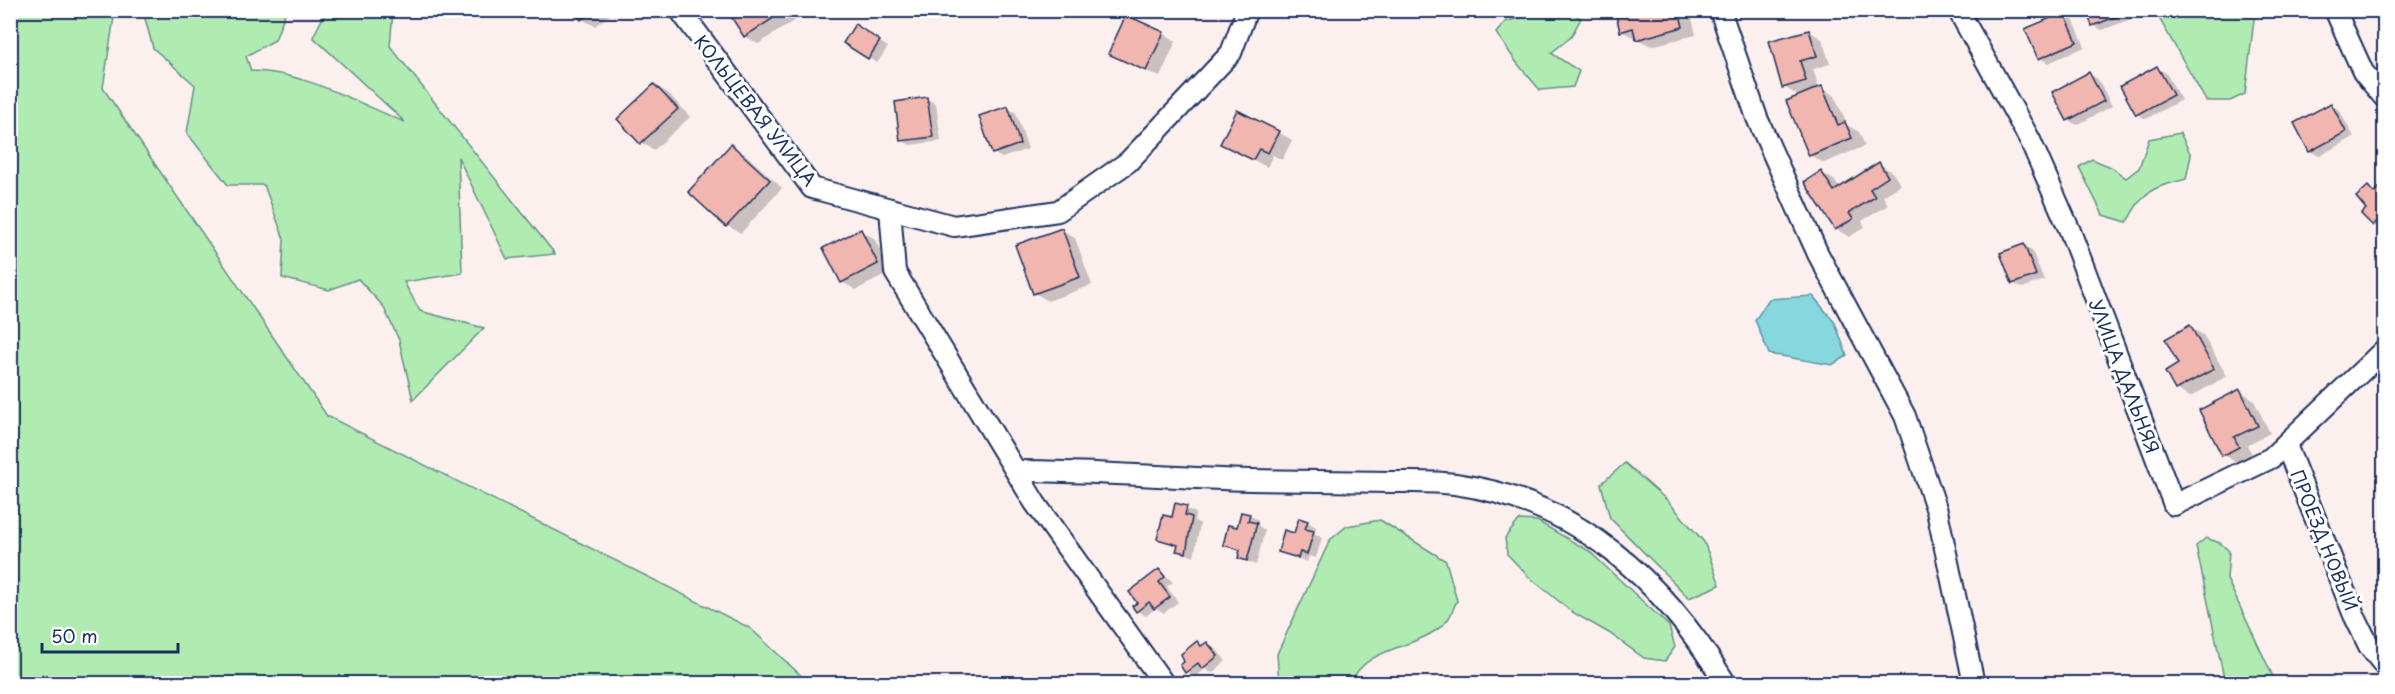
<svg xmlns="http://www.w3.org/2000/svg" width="2395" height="694" font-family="'Playpen Sans',sans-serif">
<rect width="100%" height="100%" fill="#fcf0ef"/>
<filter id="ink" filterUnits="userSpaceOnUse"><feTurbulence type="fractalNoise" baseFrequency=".0167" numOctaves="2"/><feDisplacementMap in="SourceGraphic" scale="12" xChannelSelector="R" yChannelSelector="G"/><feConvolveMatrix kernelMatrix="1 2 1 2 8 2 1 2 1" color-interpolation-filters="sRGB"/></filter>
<g filter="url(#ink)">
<!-- green -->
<g fill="#b0ecb2" stroke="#668e88" stroke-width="1.5">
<path d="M10 11H115L103 88 327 416 750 628 809 683H11Z"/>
<path d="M143 11H286L275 40 246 56 251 71C303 71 357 103 405 122L313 37 326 11H393L390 46 555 254 507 259 458 157 462 273 404 282 420 311 484 328 413 400 399 340 383 306 358 279 329 290 282 278 284 239 264 185H228L187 133 195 85 153 48Z"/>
<path d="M1544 11H1568L1581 18 1571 37 1551 53 1579 71 1573 87 1540 90 1517 63 1496 33 1505 22Z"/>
<path d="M2155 11H2255L2245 94 2230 101H2206Z"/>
<path d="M2180 133 2191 155 2186 179C2152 188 2144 189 2127 222L2103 215 2079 167 2092 159 2111 167 2126 178 2139 168 2149 139Z"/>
<path d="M1625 463 1668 501 1704 542 1720 585 1689 598 1610 518 1601 484Z"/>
<path d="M1380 520 1446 561 1457 601C1454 606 1452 613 1449 618 1426 650 1366 643 1351 683H1279L1277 654 1330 540 1347 526Z"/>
<path d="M1519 520 1537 521 1589 551 1669 626 1675 647 1665 661 1644 658 1609 633 1572 612 1528 576 1507 554 1505 538Z"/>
<path d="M2206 538 2220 543 2229 551 2227 579 2276 683H2225L2196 546Z"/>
</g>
<!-- water -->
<path fill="#86d8de" stroke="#5b94ab" stroke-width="1.5" d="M1813 296 1835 323 1847 356 1832 365 1769 354 1755 320 1769 299Z"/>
<!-- shadow -->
<g fill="#0003">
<path d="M575 10H616L595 26 582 19Z"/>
<path d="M740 10H811L758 44 745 36Z"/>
<path d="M1616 10H1690L1696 35 1651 46 1621 31Z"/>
<path d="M2087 10H2137L2139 16 2102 30 2093 25Z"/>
<path d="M2064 14 2073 19 2085 47 2048 63 2040 58Z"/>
<path d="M1809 31 1822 39 1830 64 1813 69 1819 89 1822 88 1835 96 1847 125 1859 132 1865 146 1824 163 1810 155 1806 92 1797 95 1784 87Z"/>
<path d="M864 32 888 47 877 63 869 58Z"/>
<path d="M1163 33 1176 41 1160 77 1123 61Z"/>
<path d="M2157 68 2166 73 2181 100 2146 119 2137 114Z"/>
<path d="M2089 74 2098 79 2112 106 2077 125 2068 120Z"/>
<path d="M654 85 668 93 690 117 654 150 640 142Z"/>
<path d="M927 99 936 104 941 141 910 145 901 140Z"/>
<path d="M2331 105 2339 110 2354 137 2319 156 2310 151Z"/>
<path d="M1008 108 1016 113 1028 149 1002 158 993 153Z"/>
<path d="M1278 132 1292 140 1282 160 1273 155 1267 167 1236 151Z"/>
<path d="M731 146 745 154 782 188 741 233 727 226Z"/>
<path d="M1879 164 1892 172 1901 185 1883 196 1888 205 1862 221 1865 227 1849 237 1836 229 1821 172 1834 180 1840 189Z"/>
<path d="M2384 185V227L2382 230 2373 224 2369 209 2368 188 2377 193Z"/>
<path d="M1062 230 1075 238 1092 285 1048 301 1035 293Z"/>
<path d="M861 231 874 238 891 272 856 290 842 282Z"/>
<path d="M2024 245 2032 251 2044 280 2022 288 2013 283Z"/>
<path d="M2190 327 2203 335 2227 376 2190 397 2176 389 2167 372 2181 364Z"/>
<path d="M2240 391 2253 399 2270 433 2247 445 2252 454 2236 462 2223 454Z"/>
<path d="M1176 505 1196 513 1194 520 1200 524 1194 557 1178 550 1179 546 1159 538 1173 519Z"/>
<path d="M1249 515 1258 520 1257 525 1265 530 1256 565 1239 558 1241 552 1224 545Z"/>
<path d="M1307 522 1316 527 1314 533 1322 538 1316 558 1309 556 1307 562 1280 552Z"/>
<path d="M1160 571 1173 582 1167 587 1178 602 1164 613 1156 608 1146 616 1137 611 1139 603Z"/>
<path d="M1197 643 1204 647 1207 644 1216 649 1226 661 1212 673 1205 669 1195 677 1186 671Z"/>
</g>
<!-- building -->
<g fill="#f1b6af" stroke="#1b2f5e" stroke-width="1.5">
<path d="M573 10H593L581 20Z"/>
<path d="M737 10H786L744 37 730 15Z"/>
<path d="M1615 10H1679L1683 27 1636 40 1633 28 1620 32Z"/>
<path d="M2086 10H2131V11L2092 26Z"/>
<path d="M2064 12 2077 42 2038 59 2025 29Z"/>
<path d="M1126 15 1164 32 1146 71 1108 54Z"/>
<path d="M855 24 880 41 868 59 843 43Z"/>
<path d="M1809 30 1817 56 1800 61 1806 81 1782 88 1769 41Z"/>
<path d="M2157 66 2173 95 2136 115 2120 86Z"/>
<path d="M2089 72 2104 101 2067 121 2052 92Z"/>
<path d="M654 84 678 109 640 144 617 119Z"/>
<path d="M1822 86 1838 125 1845 122 1852 138 1809 156 1786 101Z"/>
<path d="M927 97 933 137 900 141 895 102Z"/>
<path d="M2331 103 2346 132 2309 152 2294 123Z"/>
<path d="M1008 106 1020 144 992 154 979 116Z"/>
<path d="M1237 110 1279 131 1268 153 1259 149 1253 160 1220 144Z"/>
<path d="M731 144 770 180 726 227 688 192Z"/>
<path d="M1879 162 1888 177 1870 189 1875 197 1849 213 1853 219 1835 230 1804 182 1821 171 1834 191Z"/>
<path d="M2384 183V222L2381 225 2377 221 2373 226 2361 214 2366 209 2356 197 2368 186 2374 193Z"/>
<path d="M1062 228 1080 277 1033 294 1015 245Z"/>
<path d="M861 229 878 264 841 283 823 248Z"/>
<path d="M2024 244 2036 275 2012 284 2000 253Z"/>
<path d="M2190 325 2214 369 2175 390 2165 372 2178 364 2165 339Z"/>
<path d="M2240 389 2258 426 2234 437 2239 447 2222 456 2199 410Z"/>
<path d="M1175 503 1187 506 1185 515 1192 517 1186 553 1176 551 1178 545 1157 539 1163 515 1172 517Z"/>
<path d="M1241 512 1250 514 1248 521 1257 523 1247 561 1238 558 1240 550 1223 545 1228 525 1237 527Z"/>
<path d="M1299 518 1308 521 1305 529 1314 531 1307 554 1300 552 1298 558 1278 552 1284 530 1294 533Z"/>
<path d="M1159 569 1165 577 1159 582 1170 597 1154 609 1149 602 1136 612 1132 606 1137 603 1129 592Z"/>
<path d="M1197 641 1201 646 1207 642 1218 656 1202 669 1198 663 1185 673 1180 665 1184 662 1181 654Z"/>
</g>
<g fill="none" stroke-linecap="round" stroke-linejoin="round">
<defs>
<g id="street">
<path d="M680 10 812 188 954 226 1058 211 1128 162 1231 53 1247 10"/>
<path d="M1720 10 1757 118 1818 254 1905 416 1937 511 1974 684"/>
<path d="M1958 10 2030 140 2070 231 2174 505 2271 458 2384 350"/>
<path d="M2335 10 2363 72 2384 97"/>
<path d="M890 209 895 272 1035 503 1164 684"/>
<path d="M2286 445 2354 615 2369 646 2384 665"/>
<path d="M1016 471C1094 471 1172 478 1251 480 1298 481 1345 481 1391 482 1412 482 1434 481 1455 484 1578 501 1663 581 1726 684"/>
</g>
</defs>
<!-- street casing -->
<use href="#street" stroke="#1b2f5e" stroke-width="24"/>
<!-- street -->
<use href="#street" stroke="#fff" stroke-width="20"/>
</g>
</g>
<g text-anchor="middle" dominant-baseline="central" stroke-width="6" stroke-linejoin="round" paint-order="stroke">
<!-- street labels -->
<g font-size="18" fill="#1b2f5e" stroke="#fff">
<text transform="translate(756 110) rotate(52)">КОЛЬЦЕВАЯ УЛИЦА</text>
<text transform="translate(2125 376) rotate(69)">УЛИЦА ДАЛЬНЯЯ</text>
<text transform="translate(2325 540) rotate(68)">ПРОЕЗД НОВЫЙ</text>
</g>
</g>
<!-- margin -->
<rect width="2395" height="694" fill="none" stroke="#fff" stroke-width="36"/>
<rect x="18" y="18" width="2359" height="658" fill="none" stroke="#1b2f5e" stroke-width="2" filter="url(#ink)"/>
<!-- scale -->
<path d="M42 643v9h136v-9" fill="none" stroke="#1b2f5e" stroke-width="3"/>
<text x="51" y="643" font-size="18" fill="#1b2f5e" stroke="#ffffff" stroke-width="4.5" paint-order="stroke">50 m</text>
</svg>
